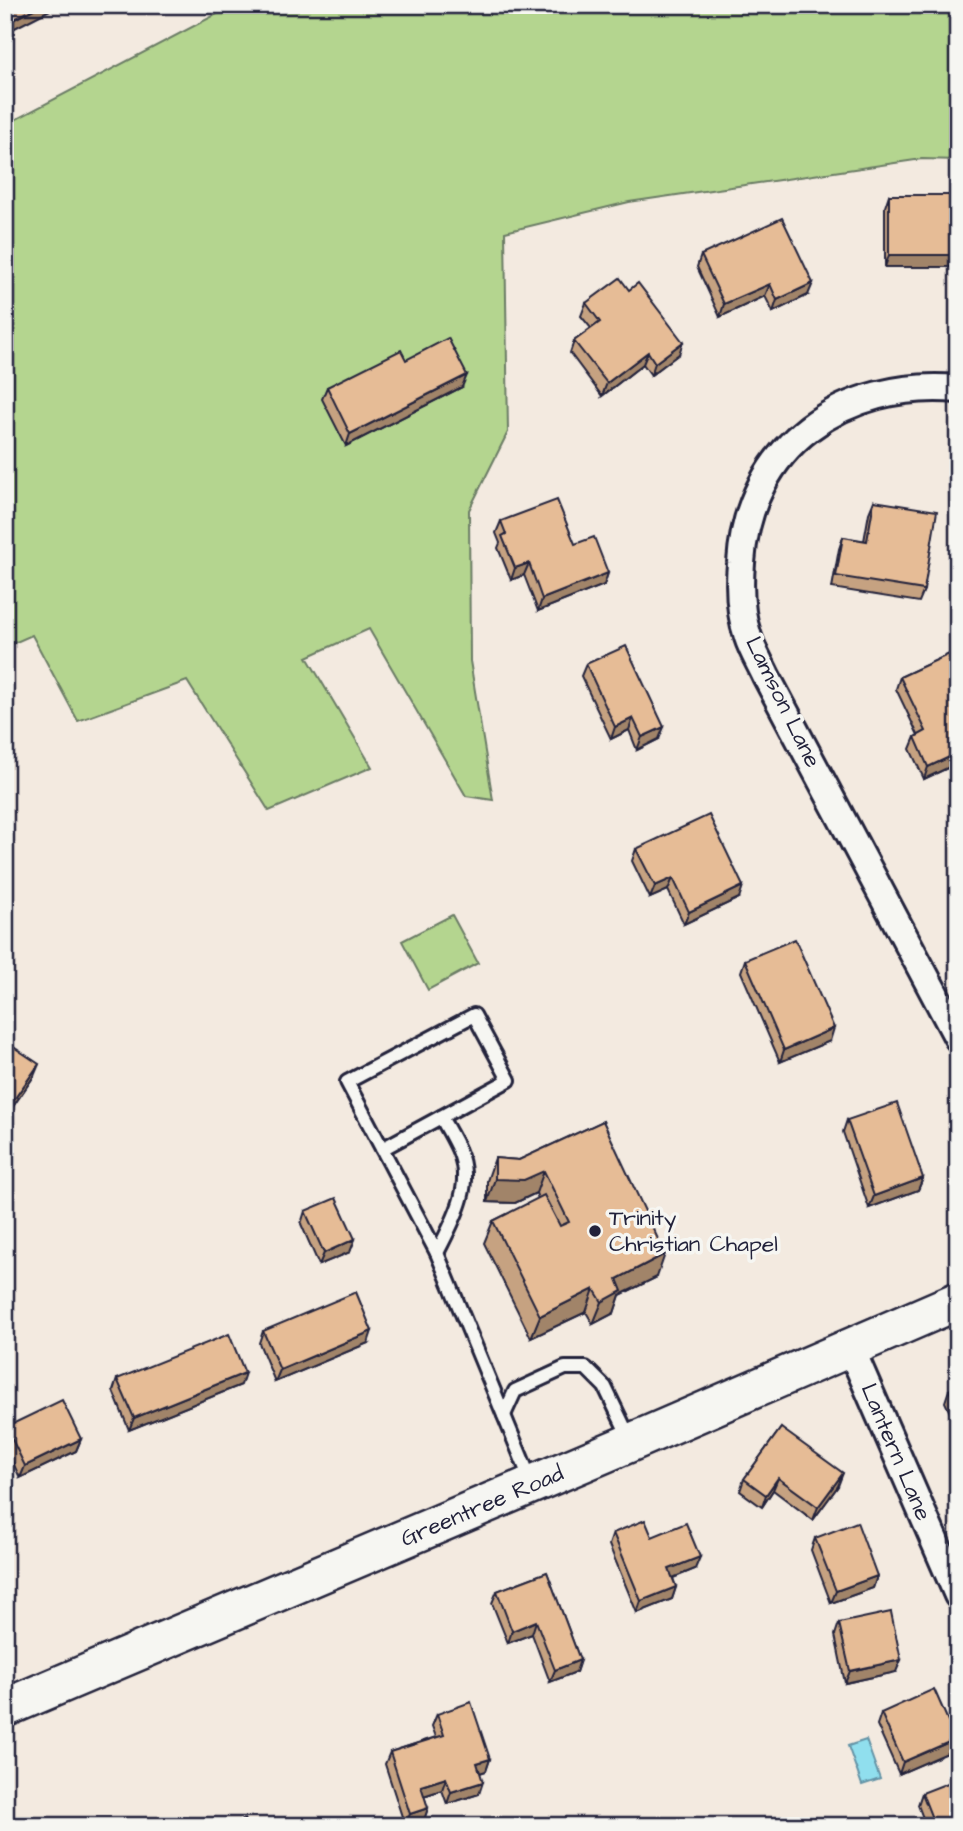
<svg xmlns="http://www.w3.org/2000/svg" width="963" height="1831" font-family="'Architects Daughter',sans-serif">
<rect width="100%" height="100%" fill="#f3eae0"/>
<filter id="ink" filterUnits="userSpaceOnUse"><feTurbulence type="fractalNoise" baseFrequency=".0143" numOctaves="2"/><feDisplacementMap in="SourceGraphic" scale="14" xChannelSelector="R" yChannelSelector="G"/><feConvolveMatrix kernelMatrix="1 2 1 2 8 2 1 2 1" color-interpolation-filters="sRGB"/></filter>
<g filter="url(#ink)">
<!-- green -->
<g fill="#b4d58f" stroke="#6b7c65" stroke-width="2">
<path d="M234 5H958V160L922 159 629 202 505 232 508 432 469 510 470 661 493 800 466 796 369 629 307 657 372 767 269 811 187 681 78 721 32 635 5 647V125Z"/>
<path d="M452 915 478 963 428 990 402 941Z"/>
</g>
<!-- water -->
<path fill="#90dfee" stroke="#6493a6" stroke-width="2" d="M866 1740 880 1779 862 1785 848 1746Z"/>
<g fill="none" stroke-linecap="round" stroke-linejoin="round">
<defs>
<g id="lane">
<path d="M382 1149 509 1080 474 1015 347 1082 437 1253 531 1481"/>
<path d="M437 1253C453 1221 474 1187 459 1151 454 1139 447 1128 441 1117"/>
<path d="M504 1415 515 1391 565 1368H586L605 1387 630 1439"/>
</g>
<g id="street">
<path d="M958 389C844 379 748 445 741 563 739 587 740 614 748 637 752 650 760 663 766 676L958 1038"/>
<path d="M851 1349 958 1595"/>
</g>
<path id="secondary" d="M5 1708 632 1442 958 1301"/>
</defs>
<!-- lane casing -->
<use href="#lane" stroke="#22223b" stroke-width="18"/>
<!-- street casing -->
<use href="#street" stroke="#22223b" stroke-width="32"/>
<!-- secondary casing -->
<use href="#secondary" stroke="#22223b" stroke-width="42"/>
<!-- lane -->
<use href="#lane" stroke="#f6f6f2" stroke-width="12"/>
<!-- street -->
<use href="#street" stroke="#f6f6f2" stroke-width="26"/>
<!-- secondary -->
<use href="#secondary" stroke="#f6f6f2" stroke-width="37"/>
</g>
<!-- wall -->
<g fill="#c6a281" stroke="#22223b" stroke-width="2">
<path d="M889 195 958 267H885V207Z"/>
<path d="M701 255 808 295 773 312 765 296 720 317 697 267Z"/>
<path d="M586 303 679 354 651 375 643 364 602 396 570 353 574 341 591 328 581 316Z"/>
<path d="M406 360 462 387 346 446 322 399 327 387Z"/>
<path d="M874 501 924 590 919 602 832 588 839 549 843 537 864 541 869 513Z"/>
<path d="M501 521 575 544 608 573 604 585 538 611 524 575 511 580 498 548 500 543 496 533Z"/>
<path d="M958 650V763L924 779 910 749 915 737 918 735 896 689 900 677Z"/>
<path d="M586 664 659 739 637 750 629 730 611 739 581 676Z"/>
<path d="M636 849 739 898 684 924 668 890 650 898 632 861Z"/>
<path d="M745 960 830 1041 780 1062 741 972Z"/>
<path d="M5 1044 34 1076 5 1118Z"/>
<path d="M847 1120 923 1178 918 1190 869 1208 843 1132Z"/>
<path d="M603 1121 657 1277 620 1295 614 1313 593 1324 586 1312 531 1338 484 1243 493 1221 538 1199 536 1193 515 1203 487 1202V1181L495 1158 519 1160Z"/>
<path d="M305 1211 355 1239 350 1252 319 1265 301 1224Z"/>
<path d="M263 1331 368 1343 275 1382 259 1343Z"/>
<path d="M117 1379 241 1385 129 1430 113 1391Z"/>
<path d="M958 1386V1430L945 1402 949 1390Z"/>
<path d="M6 1427 81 1439 76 1451 20 1478 5 1446V1430Z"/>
<path d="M781 1428 838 1486 813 1520 773 1490 762 1507 740 1491 744 1479Z"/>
<path d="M613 1533 652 1537 695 1569 673 1578 676 1587 672 1599 637 1613 609 1545Z"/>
<path d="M815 1538 877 1576 873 1588 831 1603 811 1550Z"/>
<path d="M547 1572 580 1660 576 1672 550 1682 532 1634 508 1643 492 1603 497 1591Z"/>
<path d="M839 1623 896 1672 845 1683 835 1635Z"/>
<path d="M881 1713 956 1739 952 1751 899 1774 877 1725Z"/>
<path d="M437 1714 490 1759 486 1771 480 1773 479 1794 447 1804 442 1790 424 1796 428 1808 424 1820 405 1826 385 1764 390 1752 436 1737 432 1726Z"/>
<path d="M922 1793 958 1826H926L918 1805Z"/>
</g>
<!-- shaded-wall -->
<g fill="#a18469" stroke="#22223b" stroke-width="2">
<path d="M41 5H52L50 10 5 33V24Z"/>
<path d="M889 255H958V267H885Z"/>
<path d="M813 283 808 295 773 312 777 300Z"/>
<path d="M770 284 765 296 720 317 724 304Z"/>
<path d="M683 342 679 354 651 375 655 363Z"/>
<path d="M648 352 643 364 602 396 607 383Z"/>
<path d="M467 375 462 387 346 446 350 434Z"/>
<path d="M529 563 524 575 511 580 515 568Z"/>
<path d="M608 573 604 585 538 611 542 599Z"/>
<path d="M633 718 629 730 611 739 615 727Z"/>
<path d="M664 727 659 739 637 750 642 737Z"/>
<path d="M958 753V763L924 779 928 767Z"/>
<path d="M673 878 668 890 650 898 655 886Z"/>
<path d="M743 886 739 898 684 924 689 912Z"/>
<path d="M834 1028 830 1041 780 1062 784 1050Z"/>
<path d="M39 1064 34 1076 5 1118 8 1108Z"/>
<path d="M544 1171 536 1193 515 1203 487 1202 495 1179Z"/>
<path d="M923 1178 918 1190 869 1208 874 1196Z"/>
<path d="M355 1239 350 1252 319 1265 324 1253Z"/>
<path d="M665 1254 657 1277 620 1295 614 1313 593 1324 602 1302 617 1279Z"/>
<path d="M594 1289 586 1312 531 1338 540 1316Z"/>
<path d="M372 1331 368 1343 275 1382 280 1370Z"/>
<path d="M245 1373 241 1385 129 1430 134 1418Z"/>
<path d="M81 1439 76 1451 20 1478 25 1466Z"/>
<path d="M843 1473 838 1486 813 1520 818 1507Z"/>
<path d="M778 1478 773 1490 762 1507 766 1495Z"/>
<path d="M700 1557 695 1569 665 1581 669 1569Z"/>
<path d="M877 1576 873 1588 831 1603 836 1591Z"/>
<path d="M676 1587 672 1599 637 1613 641 1601Z"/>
<path d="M536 1621 532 1634 508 1643 512 1631Z"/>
<path d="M580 1660 576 1672 550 1682 555 1670Z"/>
<path d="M901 1660 896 1672 845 1683 850 1671Z"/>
<path d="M956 1739 952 1751 899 1774 903 1762Z"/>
<path d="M490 1759 486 1771 473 1775 477 1763Z"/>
<path d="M446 1778 442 1790 417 1798 421 1786Z"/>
<path d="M483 1782 479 1794 447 1804 451 1792Z"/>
<path d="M428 1808 424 1820 405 1826 410 1814Z"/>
</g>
<!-- building -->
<g fill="#e6bc96" stroke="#22223b" stroke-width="2">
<path d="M5 5H41L5 24Z"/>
<rect x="889" y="195" width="69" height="60"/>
<path d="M782 218 813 283 777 300 770 284 724 304 701 255Z"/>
<path d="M620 278 629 290 638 283 683 342 655 363 648 352 607 383 574 341 600 322 586 303Z"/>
<path d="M448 338 467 375 350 434 327 387 401 350 406 360Z"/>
<path d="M557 500 575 544 594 537 608 573 542 599 529 563 515 568 502 536 506 534 501 521Z"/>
<path d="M874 501 937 511 924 590 836 576 843 537 867 541Z"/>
<path d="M626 646 664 727 642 737 633 718 615 727 586 664Z"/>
<path d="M958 650V753L928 767 915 737 926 731 900 677Z"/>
<path d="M709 815 743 886 689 912 673 878 655 886 636 849Z"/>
<path d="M795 939 834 1028 784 1050 745 960Z"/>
<path d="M6 1042 39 1064 8 1108 5 1105V1044Z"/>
<path d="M897 1103 923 1178 874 1196 847 1120Z"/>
<path d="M603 1121 665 1254 617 1279 622 1291 602 1302 594 1289 540 1316 493 1221 544 1195 560 1226 569 1222 544 1171 524 1180 495 1179V1158L519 1160Z"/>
<path d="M336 1198 355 1239 324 1253 305 1211Z"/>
<path d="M356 1292 372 1331 280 1370 263 1331Z"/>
<path d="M229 1334 245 1373 134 1418 117 1379Z"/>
<path d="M958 1386V1408L949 1390Z"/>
<path d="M62 1400 81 1439 25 1466 6 1427Z"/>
<path d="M781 1428 843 1473 818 1507 778 1478 766 1495 744 1479Z"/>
<path d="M645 1520 652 1537 686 1523 700 1557 669 1569 676 1587 641 1601 613 1533Z"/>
<path d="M857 1522 877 1576 836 1591 815 1538Z"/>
<path d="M547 1572 580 1660 555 1670 536 1621 512 1631 497 1591Z"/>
<path d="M891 1612 901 1660 850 1671 839 1623Z"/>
<path d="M934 1689 956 1739 903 1762 881 1713Z"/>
<path d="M471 1702 490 1759 477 1763 483 1782 451 1792 446 1778 421 1786 428 1808 410 1814 390 1752 444 1735 437 1714Z"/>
<path d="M958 1779V1826H935L922 1793Z"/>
<path d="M245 1819 248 1826H231Z"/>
</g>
</g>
<!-- markers -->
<circle fill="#22223b" stroke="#f6f6f2" stroke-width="2.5" cx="595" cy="1231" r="7"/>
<g text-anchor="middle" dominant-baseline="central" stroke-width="7" stroke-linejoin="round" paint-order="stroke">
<!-- street labels -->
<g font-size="23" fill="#22223b" stroke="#f6f6f2">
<text transform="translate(783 702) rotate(64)">Lamson Lane</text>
<text transform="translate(896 1452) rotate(67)">Lantern Lane</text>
<text transform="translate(482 1506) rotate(-23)">Greentree Road</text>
</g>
<!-- poi labels -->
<g font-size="23" fill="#22223b" stroke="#f6f6f2" text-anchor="start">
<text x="609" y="1218">Trinity<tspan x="609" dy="26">Christian Chapel</tspan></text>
</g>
</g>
<!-- margin -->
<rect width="963" height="1831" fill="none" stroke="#f6f6f2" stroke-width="28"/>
<rect x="14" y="14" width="935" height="1803" fill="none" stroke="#22223b" stroke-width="2.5" filter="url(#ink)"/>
</svg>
